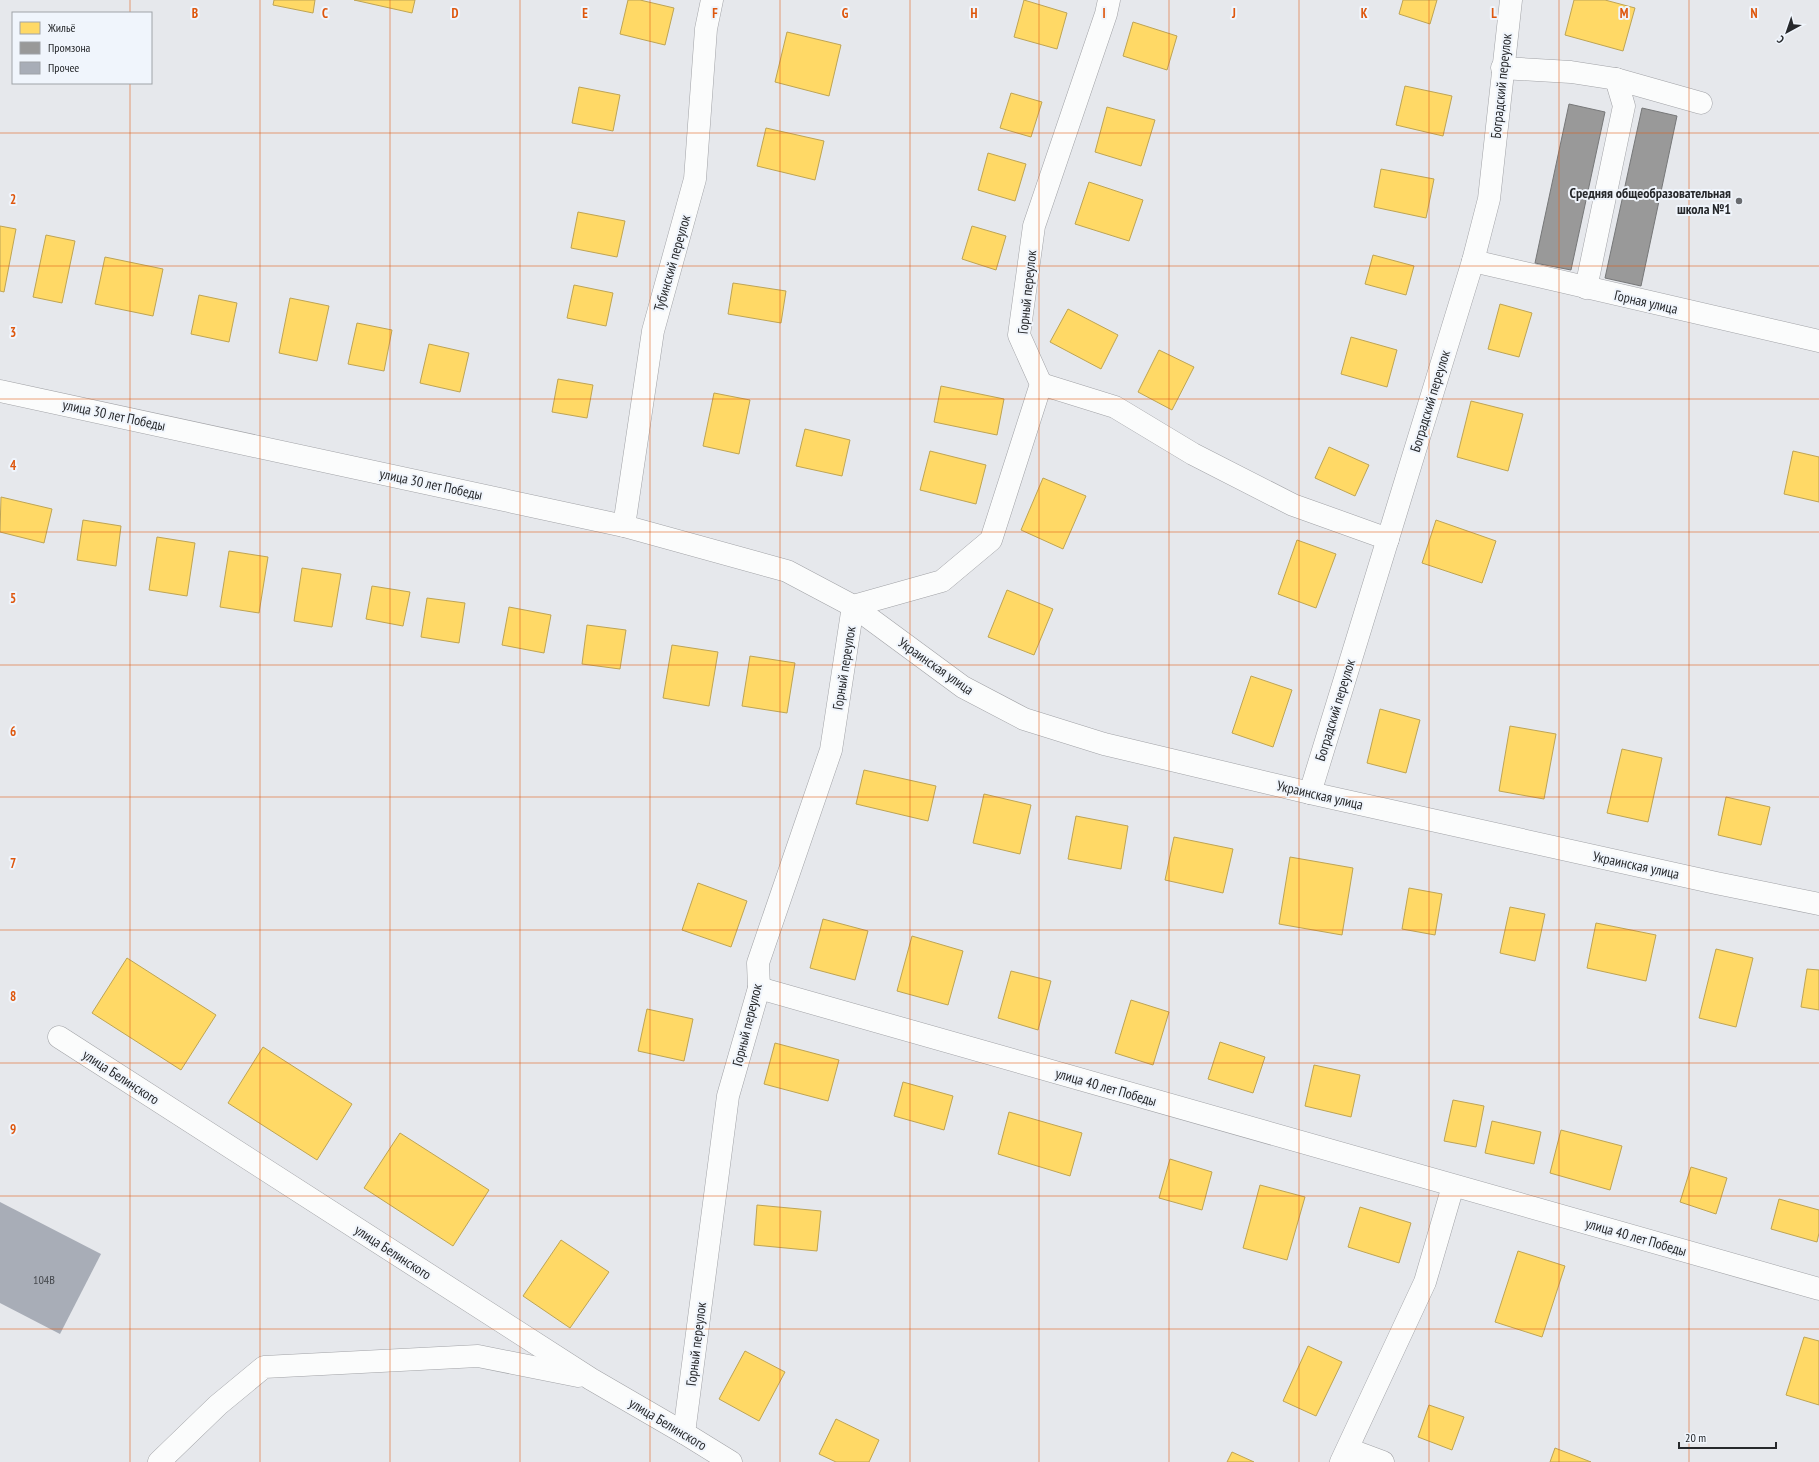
<svg xmlns="http://www.w3.org/2000/svg" width="1819" height="1462" font-family="'PT Sans Narrow',sans-serif">
<rect width="100%" height="100%" fill="#e6e8ec"/>
<!-- homes -->
<g fill="#ffd966" stroke="#bea454">
<path d="M274 0H315L313 13 273 5Z"/>
<path d="M354 0H415L412 13Z"/>
<path d="M628 0H640L674 8 665 45 620 34Z"/>
<path d="M1024 0 1067 13 1057 49 1014 37Z"/>
<path d="M1403 0H1437L1430 24 1399 14Z"/>
<path d="M1574 0H1605L1635 8 1623 51 1565 35Z"/>
<path d="M1133 22 1177 36 1167 70 1123 56Z"/>
<path d="M787 32 841 45 829 96 775 82Z"/>
<path d="M1405 86 1452 96 1443 136 1396 125Z"/>
<path d="M579 87 620 95 613 131 572 123Z"/>
<path d="M1011 93 1042 102 1031 137 1000 128Z"/>
<path d="M1107 107 1155 120 1141 166 1095 152Z"/>
<path d="M766 128 824 141 815 180 757 166Z"/>
<path d="M988 153 1026 164 1015 201 978 190Z"/>
<path d="M1381 169 1434 179 1426 218 1374 207Z"/>
<path d="M1089 182 1143 200 1129 241 1075 224Z"/>
<path d="M578 212 625 221 617 257 571 248Z"/>
<path d="M0 226 16 229 4 292 0 291Z"/>
<path d="M972 226 1006 236 996 270 962 259Z"/>
<path d="M46 235 75 241 62 303 33 297Z"/>
<path d="M1373 255 1414 266 1406 295 1365 284Z"/>
<path d="M105 257 163 269 153 316 95 304Z"/>
<path d="M733 283 786 291 781 323 728 314Z"/>
<path d="M574 285 613 293 606 326 567 318Z"/>
<path d="M199 295 237 303 229 342 191 334Z"/>
<path d="M290 298 329 306 317 361 279 353Z"/>
<path d="M1500 304 1532 313 1519 357 1488 349Z"/>
<path d="M1068 309 1118 335 1101 369 1050 342Z"/>
<path d="M357 323 392 330 384 371 348 364Z"/>
<path d="M1351 337 1397 350 1387 387 1341 374Z"/>
<path d="M429 344 469 353 460 392 420 383Z"/>
<path d="M1159 350 1194 367 1172 410 1138 392Z"/>
<path d="M558 379 593 385 587 418 552 412Z"/>
<path d="M941 386 1004 399 997 435 934 422Z"/>
<path d="M714 393 750 400 739 454 703 446Z"/>
<path d="M1471 401 1523 414 1508 471 1457 457Z"/>
<path d="M805 429 850 440 842 476 796 466Z"/>
<path d="M1329 447 1369 465 1355 496 1315 478Z"/>
<path d="M930 451 986 465 976 504 920 490Z"/>
<path d="M1793 451 1819 457V502L1784 494Z"/>
<path d="M1043 478 1086 496 1063 549 1021 530Z"/>
<path d="M1 497 52 509 44 543 0 532Z"/>
<path d="M83 520 121 526 116 566 77 560Z"/>
<path d="M1436 520 1496 541 1482 583 1422 563Z"/>
<path d="M157 537 195 543 187 596 149 590Z"/>
<path d="M1297 540 1336 554 1316 608 1278 594Z"/>
<path d="M229 551 268 557 259 613 220 607Z"/>
<path d="M302 568 341 574 332 627 294 621Z"/>
<path d="M372 586 410 592 403 626 366 619Z"/>
<path d="M1007 590 1053 609 1034 655 988 637Z"/>
<path d="M427 598 465 603 459 643 421 637Z"/>
<path d="M509 607 551 615 544 653 502 645Z"/>
<path d="M587 625 626 630 620 669 582 664Z"/>
<path d="M672 645 718 652 709 706 663 698Z"/>
<path d="M750 656 795 663 787 713 742 706Z"/>
<path d="M1251 676 1292 690 1273 747 1232 733Z"/>
<path d="M1380 709 1420 720 1406 773 1367 763Z"/>
<path d="M1510 726 1556 734 1544 799 1499 791Z"/>
<path d="M1622 749 1662 758 1648 822 1607 813Z"/>
<path d="M864 770 936 786 928 821 856 804Z"/>
<path d="M984 794 1031 805 1020 854 973 843Z"/>
<path d="M1726 797 1770 807 1761 845 1718 835Z"/>
<path d="M1076 816 1128 826 1121 869 1068 859Z"/>
<path d="M1174 837 1233 849 1223 893 1165 880Z"/>
<path d="M1290 857 1353 868 1342 935 1279 924Z"/>
<path d="M698 883 747 901 731 947 682 930Z"/>
<path d="M1409 888 1442 894 1435 935 1402 929Z"/>
<path d="M1510 907 1545 914 1535 961 1500 953Z"/>
<path d="M823 919 868 931 855 980 810 968Z"/>
<path d="M1596 923 1656 935 1646 981 1587 968Z"/>
<path d="M912 936 963 951 948 1005 897 991Z"/>
<path d="M1716 949 1753 958 1736 1027 1699 1018Z"/>
<path d="M127 958 216 1015 181 1070 92 1013Z"/>
<path d="M1807 969 1819 970V1010L1801 1007Z"/>
<path d="M1011 971 1051 981 1038 1030 998 1018Z"/>
<path d="M1131 1000 1169 1012 1153 1065 1115 1053Z"/>
<path d="M647 1009 693 1019 684 1061 638 1051Z"/>
<path d="M1220 1042 1265 1057 1253 1093 1208 1079Z"/>
<path d="M775 1043 839 1060 828 1101 764 1084Z"/>
<path d="M263 1047 352 1104 317 1160 228 1103Z"/>
<path d="M1314 1065 1360 1075 1351 1117 1305 1106Z"/>
<path d="M903 1082 953 1096 944 1130 894 1116Z"/>
<path d="M1453 1100 1484 1106 1476 1147 1444 1141Z"/>
<path d="M1009 1112 1082 1133 1070 1176 998 1154Z"/>
<path d="M1492 1121 1541 1132 1534 1164 1485 1153Z"/>
<path d="M1561 1130 1622 1146 1610 1190 1550 1173Z"/>
<path d="M400 1133 489 1190 453 1246 364 1188Z"/>
<path d="M1170 1159 1212 1172 1202 1210 1159 1198Z"/>
<path d="M1691 1167 1727 1178 1716 1214 1680 1202Z"/>
<path d="M1260 1185 1305 1197 1287 1260 1243 1248Z"/>
<path d="M1779 1199 1819 1210V1233L1817 1242 1771 1229Z"/>
<path d="M757 1205 821 1211 817 1251 754 1245Z"/>
<path d="M1360 1207 1411 1223 1399 1263 1348 1247Z"/>
<path d="M561 1240 609 1272 570 1328 523 1296Z"/>
<path d="M1518 1251 1565 1266 1542 1337 1495 1322Z"/>
<path d="M1804 1337 1819 1341V1405L1786 1395Z"/>
<path d="M1308 1346 1342 1362 1316 1416 1283 1401Z"/>
<path d="M745 1351 785 1372 759 1421 719 1399Z"/>
<path d="M1429 1405 1464 1417 1452 1450 1418 1437Z"/>
<path d="M836 1419 879 1440 869 1462H836L819 1454Z"/>
<path d="M1555 1448 1591 1462H1550Z"/>
<path d="M1232 1452 1254 1462H1227Z"/>
</g>
<!-- industry -->
<g fill="#999" stroke="#767778">
<path d="M1569 104 1605 112 1571 270 1535 263Z"/>
<path d="M1642 108 1677 116 1641 286 1605 278Z"/>
</g>
<!-- building -->
<path fill="#a8adb7" d="M0 1202 101 1254 60 1334 0 1303Z"/>
<g fill="none" stroke-linecap="round" stroke-linejoin="round">
<defs>
<g id="minor">
<path d="M1502 68 1571 72 1616 79 1701 103"/>
<path d="M1473 261 1819 341"/>
<path d="M1586 288 1624 106 1616 79"/>
<path d="M1041 384 1115 407 1193 454 1293 505 1388 539"/>
<path d="M0 391 624 526 787 571 853 606 963 687 1024 719 1104 744 1310 793 1716 883 1819 904"/>
<path d="M624 526 653 331 695 179 706 29 712 0"/>
<path d="M1310 793 1473 261 1489 199 1511 0"/>
<path d="M759 988 1819 1289"/>
<path d="M59 1037 591 1379 684 1433 731 1462"/>
<path d="M684 1433 728 1096 759 988 758 963 831 750 853 606 942 581 991 540 1041 384 1019 335 1034 226 1106 14 1109 0"/>
<path d="M1348 1449 1383 1462"/>
<path d="M159 1462 218 1405 264 1367 478 1356 578 1376"/>
<path d="M1341 1462 1425 1282 1453 1186"/>
</g>
</defs>
<!-- minor casing -->
<use href="#minor" stroke="#a1a2a6" stroke-width="23"/>
<!-- minor -->
<use href="#minor" stroke="#fbfcfc" stroke-width="22"/>
</g>
<!-- grid -->
<path fill="none" stroke="#de570e" stroke-width="1" stroke-opacity="0.55" d="M130 0V13M260 0V1462M390 0V1462M520 0V1462M650 0V1462M780 0V1462M910 0V1462M1039 0V1462M1169 0V1462M1299 0V1462M1429 0V1462M1559 0V1462M1689 0V1462M130 83V1462M0 133H1819M0 266H1819M0 399H1819M0 532H1819M0 665H1819M0 797H1819M0 930H1819M0 1063H1819M0 1196H1819M0 1329H1819"/>
<!-- markers -->
<circle fill="#696b6f" stroke="#f0f5fc" stroke-width="1.5" cx="1739" cy="201" r="4"/>
<g text-anchor="middle" dominant-baseline="central" stroke-width="4" stroke-linejoin="round" paint-order="stroke">
<!-- number labels -->
<g font-size="12" fill="#46494e">
<text x="44" y="1279">104В</text>
</g>
<!-- street labels -->
<g font-size="14" fill="#26282b" stroke="#f0f5fc">
<text transform="translate(1501 86) rotate(-84)">Боградский переулок</text>
<text transform="translate(672 263) rotate(-74)">Тубинский переулок</text>
<text transform="translate(1027 292) rotate(-84)">Горный переулок</text>
<text transform="translate(1646 302) rotate(13)">Горная улица</text>
<text transform="translate(1430 401) rotate(-73)">Боградский переулок</text>
<text transform="translate(114 415) rotate(12)">улица 30 лет Победы</text>
<text transform="translate(431 484) rotate(12)">улица 30 лет Победы</text>
<text transform="translate(936 666) rotate(35)">Украинская улица</text>
<text transform="translate(844 668) rotate(-81)">Горный переулок</text>
<text transform="translate(1335 710) rotate(-73)">Боградский переулок</text>
<text transform="translate(1320 795) rotate(13)">Украинская улица</text>
<text transform="translate(1636 865) rotate(12)">Украинская улица</text>
<text transform="translate(747 1025) rotate(-76)">Горный переулок</text>
<text transform="translate(121 1077) rotate(33)">улица Белинского</text>
<text transform="translate(1106 1087) rotate(16)">улица 40 лет Победы</text>
<text transform="translate(1636 1237) rotate(16)">улица 40 лет Победы</text>
<text transform="translate(393 1252) rotate(33)">улица Белинского</text>
<text transform="translate(696 1344) rotate(-83)">Горный переулок</text>
<text transform="translate(668 1424) rotate(31)">улица Белинского</text>
</g>
<!-- poi labels -->
<g font-size="14" font-weight="bold" fill="#26282b" stroke="#f0f5fc" text-anchor="end">
<text x="1731" y="193">Средняя общеобразовательная<tspan x="1731" dy="16">школа №1</tspan></text>
</g>
</g>
<g font-size="13" text-anchor="middle" font-weight="bold" fill="#de570e" stroke="#f0f5fc" stroke-width="4" stroke-linejoin="round" paint-order="stroke">
<text x="195" y="18">B</text>
<text x="325" y="18">C</text>
<text x="455" y="18">D</text>
<text x="585" y="18">E</text>
<text x="715" y="18">F</text>
<text x="845" y="18">G</text>
<text x="974" y="18">H</text>
<text x="1104" y="18">I</text>
<text x="1234" y="18">J</text>
<text x="1364" y="18">K</text>
<text x="1494" y="18">L</text>
<text x="1624" y="18">M</text>
<text x="1754" y="18">N</text>
<text x="13" y="204">2</text>
<text x="13" y="337">3</text>
<text x="13" y="470">4</text>
<text x="13" y="603">5</text>
<text x="13" y="736">6</text>
<text x="13" y="868">7</text>
<text x="13" y="1001">8</text>
<text x="13" y="1134">9</text>
</g>
<!-- legend -->
<rect x="12" y="12" width="140" height="72" fill="#f0f5fc" stroke="#9fa3a8"/>
<rect x="20" y="22" width="20" height="12" fill="#ffd966" stroke="#9fa3a8"/>
<text x="48" y="32" font-size="12" fill="#26282b">Жильё</text>
<rect x="20" y="42" width="20" height="12" fill="#999999" stroke="#9fa3a8"/>
<text x="48" y="52" font-size="12" fill="#26282b">Промзона</text>
<rect x="20" y="62" width="20" height="12" fill="#a8adb7" stroke="#9fa3a8"/>
<text x="48" y="72" font-size="12" fill="#26282b">Прочее</text>
<!-- north arrow -->
<g transform="translate(1787 32) rotate(220)" stroke="#f0f5fc" stroke-width="3" paint-order="stroke">
<path d="M0-3L7 15L0 10L-7 15Z" fill="#26282b"/>
<text y="-6" font-size="11" font-weight="bold" text-anchor="middle" fill="#26282b">С</text>
</g>
<!-- scale -->
<path d="M1679 1442v6h97v-6" fill="none" stroke="#26282b" stroke-width="2"/>
<text x="1685" y="1442" font-size="12" fill="#26282b" stroke="#f0f5fc" stroke-width="3" paint-order="stroke">20 m</text>
</svg>
